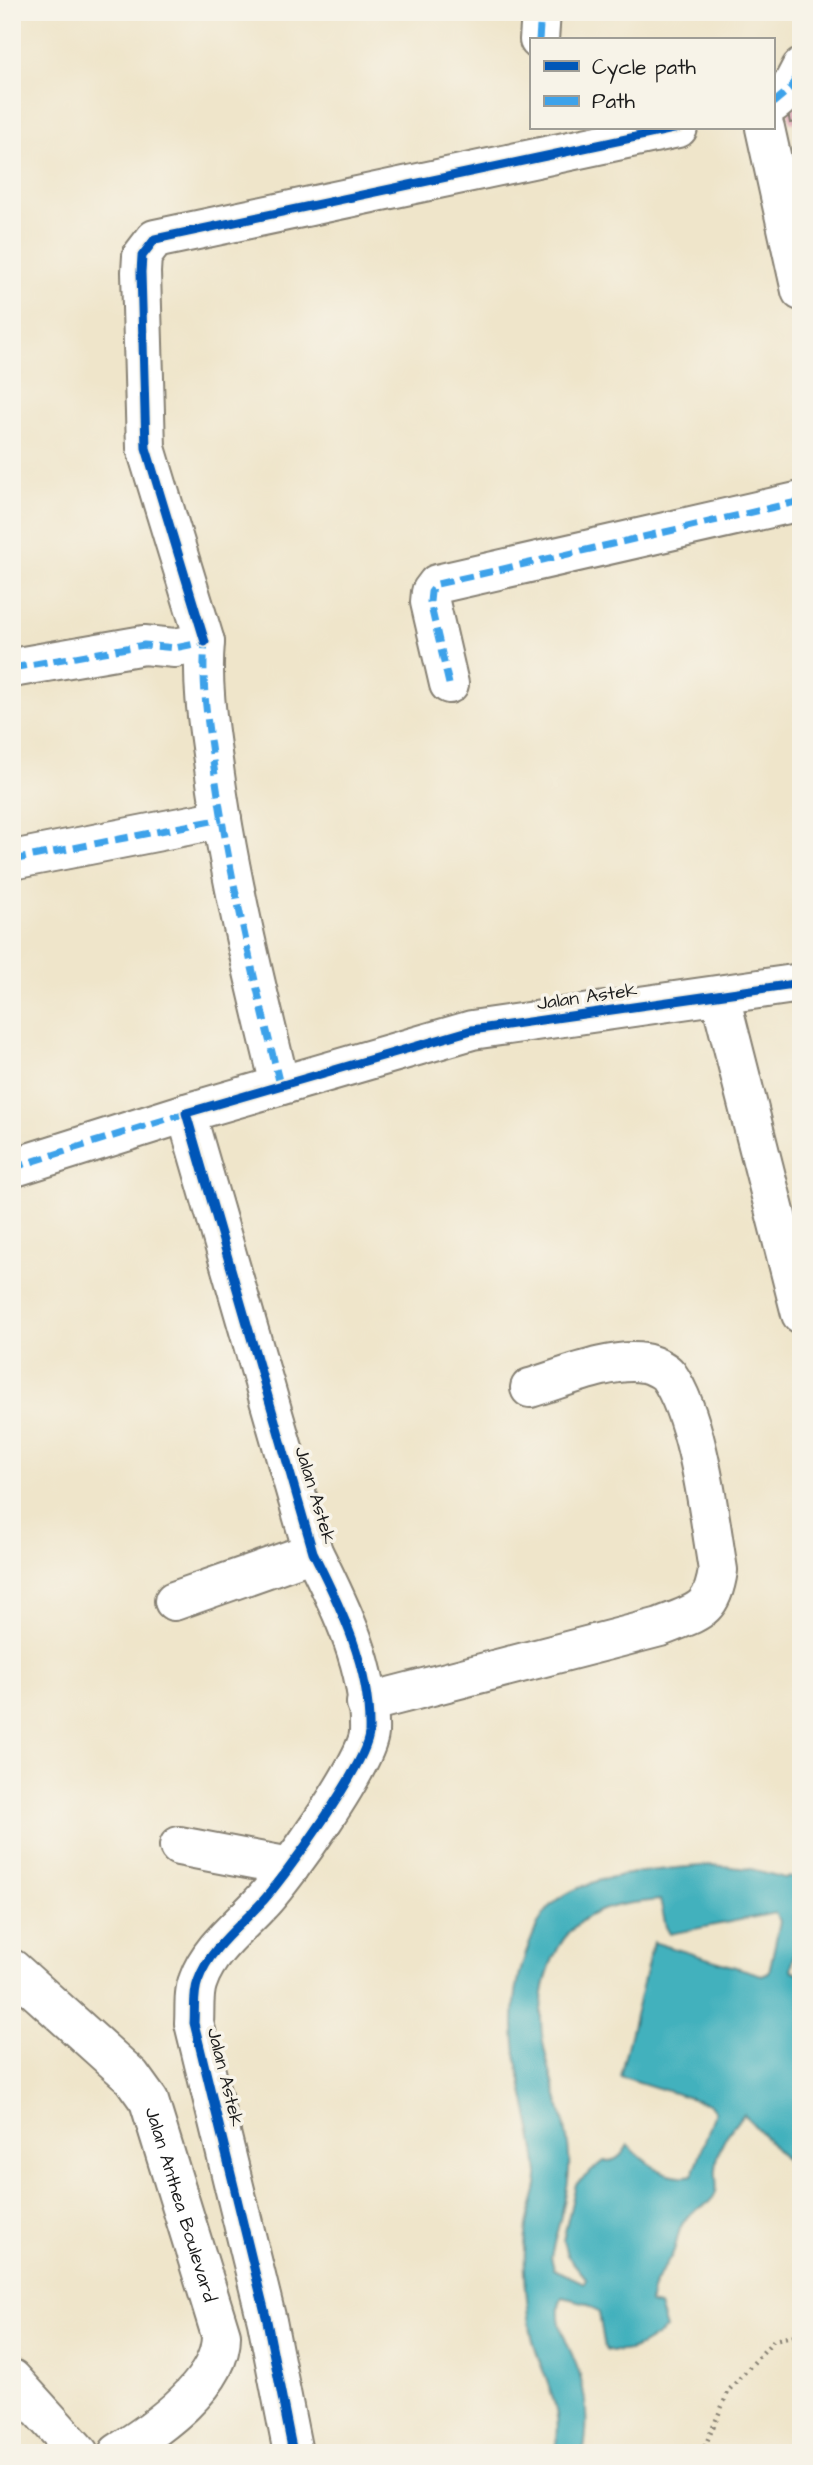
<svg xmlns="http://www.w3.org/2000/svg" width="813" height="2465" font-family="'Architects Daughter',sans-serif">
<rect width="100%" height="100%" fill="#f7f3e8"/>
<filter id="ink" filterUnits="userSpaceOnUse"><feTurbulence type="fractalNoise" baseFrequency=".0143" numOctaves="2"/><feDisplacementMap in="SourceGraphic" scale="14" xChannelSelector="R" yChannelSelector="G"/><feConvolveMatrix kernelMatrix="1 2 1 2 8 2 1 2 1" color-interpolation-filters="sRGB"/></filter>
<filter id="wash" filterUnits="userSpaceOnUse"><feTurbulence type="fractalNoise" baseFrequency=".00686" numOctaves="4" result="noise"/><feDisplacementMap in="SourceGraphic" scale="28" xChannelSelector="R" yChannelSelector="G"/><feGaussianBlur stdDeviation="1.57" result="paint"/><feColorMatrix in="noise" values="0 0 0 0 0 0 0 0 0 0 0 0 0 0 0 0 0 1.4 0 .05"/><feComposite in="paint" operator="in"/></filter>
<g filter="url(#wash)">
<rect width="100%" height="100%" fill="#efe5ca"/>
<!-- water -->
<path fill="#42b1bd" stroke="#2f666c" stroke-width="2" fill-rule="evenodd" d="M712 1865 751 1869 785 1878 801 1876V1915L791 1970 801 1974V2177L744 2114C729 2130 717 2147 716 2170 715 2177 718 2186 716 2192 711 2206 697 2207 688 2216 676 2229 679 2241 672 2255 663 2272 650 2283 650 2304L659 2306 666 2329C647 2343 628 2357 605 2349L599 2313 587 2303 562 2297C550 2323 574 2351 580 2376 587 2402 589 2427 583 2453H553C570 2412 537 2370 531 2331 526 2295 522 2261 527 2225 530 2208 539 2190 538 2173 534 2132 522 2094 516 2053 512 2022 514 1989 524 1959 531 1940 538 1917 554 1903 589 1872 666 1869 712 1865ZM660 1900 666 1927 670 1934 775 1913 780 1921 769 1972 762 1975 653 1942 620 2076 709 2104 715 2112 693 2175C667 2181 645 2163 628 2145 622 2155 617 2162 604 2161L576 2184 563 2241 567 2255 586 2278 584 2283 554 2269 551 2257C557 2226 571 2189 569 2157 567 2118 550 2081 543 2042 535 1997 550 1932 597 1912 616 1904 639 1902 660 1900Z"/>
<g id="blocks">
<!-- building -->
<path fill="#da90a9" d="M801 99V121L790 123 786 102Z"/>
</g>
</g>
<g filter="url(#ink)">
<use href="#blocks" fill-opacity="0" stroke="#868073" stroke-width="2"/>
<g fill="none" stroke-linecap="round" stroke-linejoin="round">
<defs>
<g id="street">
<path d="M539 40 541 12"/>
<path d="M773 103 790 89 801 68"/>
<path d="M765 128 801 291"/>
<path d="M205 642 146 448 141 272 142 256 155 239 678 128"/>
<path d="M12 668 144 645 175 648 205 642C201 687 209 731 215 775 230 880 255 982 280 1085"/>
<path d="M449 684 430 602 431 592 437 584 801 501"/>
<path d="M12 860 222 819"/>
<path d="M720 996 801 1314"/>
<path d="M12 1168 186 1113"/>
<path d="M174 1601 313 1552"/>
<path d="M366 1703 660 1627C696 1612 712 1613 718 1570 709 1516 699 1419 668 1375 664 1370 651 1364 644 1363 612 1357 561 1379 530 1388"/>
<path d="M179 1846 290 1867"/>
<path id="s1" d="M12 1969 131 2076 149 2101 221 2335C222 2384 156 2429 118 2453"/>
<path d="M12 2379 79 2453"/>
<path d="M293 2453 267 2321 194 2023C195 2010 193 1993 198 1981 209 1949 239 1927 261 1903 284 1879 367 1763 369 1733 371 1668 341 1608 313 1552L186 1113 472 1030 801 983"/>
</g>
</defs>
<!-- street casing -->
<use href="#street" stroke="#868073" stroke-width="42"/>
<!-- path -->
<path stroke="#868073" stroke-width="4.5" stroke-dasharray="2 5" stroke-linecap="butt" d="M702 2453 729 2390 774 2340 801 2334"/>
<!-- street -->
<use href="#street" stroke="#fff" stroke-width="38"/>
<!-- quiet -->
<g stroke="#3da2ea" stroke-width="7" stroke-dasharray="14 7" stroke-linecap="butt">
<path d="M539 40 541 12"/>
<path d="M773 103 790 89 801 68"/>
<path d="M12 668 144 645 175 648 205 642C201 687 209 731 215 775 230 880 255 982 280 1085"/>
<path d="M449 684 430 602 431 592 437 584 801 501"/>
<path d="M12 860 222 819"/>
<path d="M12 1168 186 1113"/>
</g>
<defs>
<g id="cycleway">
<path d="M205 642 146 448 141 272 142 256 155 239 678 128"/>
<path d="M293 2453 267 2321 194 2023C195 2010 193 1993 198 1981 209 1949 239 1927 261 1903 284 1879 367 1763 369 1733 371 1668 341 1608 313 1552L186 1113 472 1030 801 983"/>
</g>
</defs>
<!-- cycleway casing -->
<use href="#cycleway" stroke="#f7f3e8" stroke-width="13"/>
<!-- cycleway -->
<use href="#cycleway" stroke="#0057b8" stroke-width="9"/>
</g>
</g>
<g text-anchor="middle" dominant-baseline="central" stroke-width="7" stroke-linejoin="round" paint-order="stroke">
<!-- street labels -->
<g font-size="19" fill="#1c1c1c" stroke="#f7f3e8">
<text transform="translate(587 997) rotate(-8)">Jalan Astek</text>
<text transform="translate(315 1495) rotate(73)">Jalan Astek</text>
<text transform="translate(225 2077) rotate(76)">Jalan Astek</text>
<text stroke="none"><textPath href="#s1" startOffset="299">Jalan Anthea Boulevard</textPath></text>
</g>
</g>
<!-- margin -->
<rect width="813" height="2465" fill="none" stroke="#f7f3e8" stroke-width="42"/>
<!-- legend -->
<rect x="530" y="38" width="245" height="91" fill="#f7f3e8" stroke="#9f9d96" stroke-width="2"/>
<rect x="544" y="61" width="35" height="10" fill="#0057b8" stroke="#9f9d96" stroke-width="2"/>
<text x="592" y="74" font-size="21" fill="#1c1c1c">Cycle path</text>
<rect x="544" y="96" width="35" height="10" fill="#3da2ea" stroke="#9f9d96" stroke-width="2"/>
<text x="592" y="108" font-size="21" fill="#1c1c1c">Path</text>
</svg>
